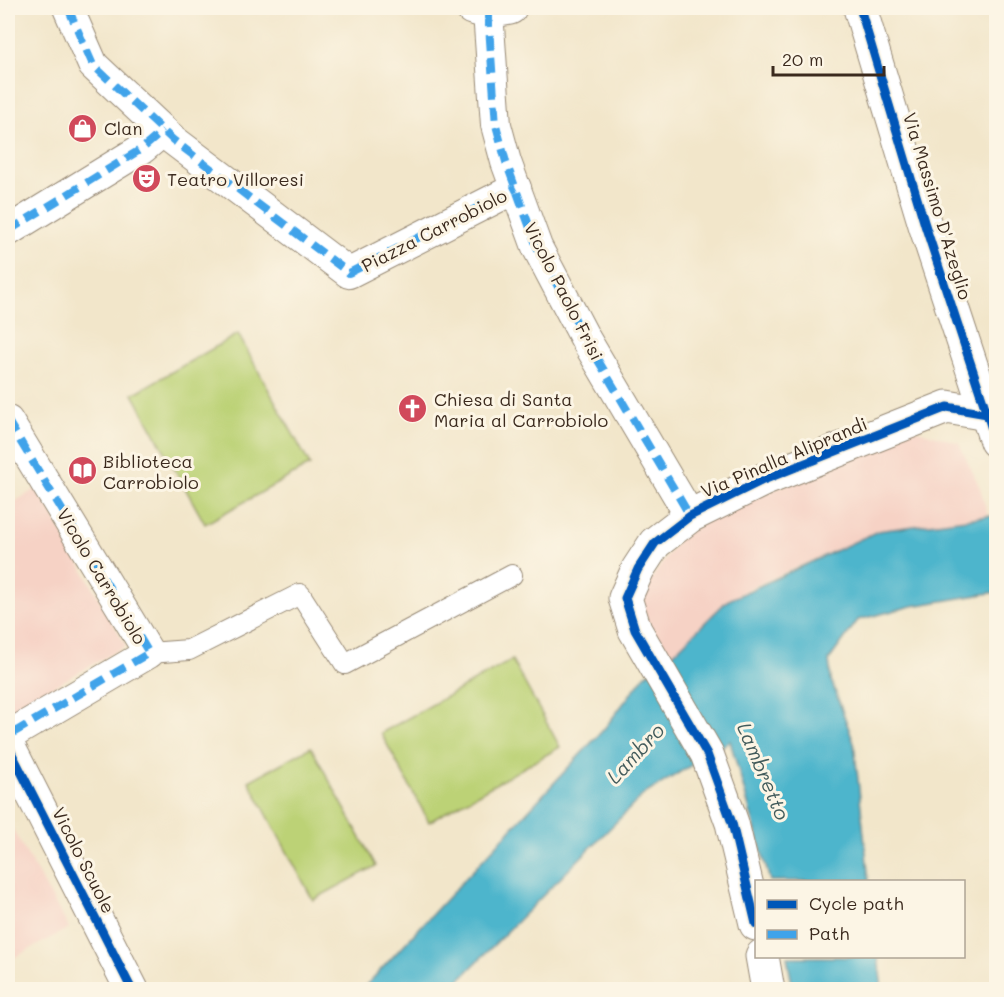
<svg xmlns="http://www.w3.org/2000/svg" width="1004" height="997" font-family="Mali,sans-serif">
<rect width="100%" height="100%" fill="#fcf5e5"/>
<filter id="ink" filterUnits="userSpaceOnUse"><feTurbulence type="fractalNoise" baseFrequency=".0167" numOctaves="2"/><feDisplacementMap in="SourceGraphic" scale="12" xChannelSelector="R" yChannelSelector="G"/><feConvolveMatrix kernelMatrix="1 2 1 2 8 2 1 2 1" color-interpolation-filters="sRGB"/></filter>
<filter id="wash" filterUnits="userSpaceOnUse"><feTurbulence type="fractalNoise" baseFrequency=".008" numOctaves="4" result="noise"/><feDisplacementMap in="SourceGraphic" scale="24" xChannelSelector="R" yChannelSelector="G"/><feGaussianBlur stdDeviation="1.35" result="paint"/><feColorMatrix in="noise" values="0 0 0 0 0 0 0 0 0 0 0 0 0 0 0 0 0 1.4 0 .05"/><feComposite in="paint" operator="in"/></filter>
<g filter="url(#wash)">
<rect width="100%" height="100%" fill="#f2e6ca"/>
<!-- built -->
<g fill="#f6d2c5">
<path d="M911 428 959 443 980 488 988 516 878 531 750 588 727 601 665 662 641 619V594L678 540 702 522Z"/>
<path d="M37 488 126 646 8 712V506Z"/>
<path d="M8 821 69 928 8 961Z"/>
</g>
<!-- green -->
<g fill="#bcd276" stroke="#7c7e4a" stroke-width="1.5">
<path d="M238 334 310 465 205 524 133 394Z"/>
<path d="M512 660 560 747 429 822 381 733Z"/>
<path d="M311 747 376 866 313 900 249 781Z"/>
</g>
<!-- water -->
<g fill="#4eb5cc" stroke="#447075" stroke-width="1.5">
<path d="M988 516 996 517V592L912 606 858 620 829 660 831 680 854 743 869 881H770L730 741 643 795 450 989 362 990 604 729 645 675 665 662 727 601 878 531Z"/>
<path d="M787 957H878L882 989H793Z"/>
</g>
</g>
<g filter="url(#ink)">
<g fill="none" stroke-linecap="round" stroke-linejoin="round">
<defs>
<path id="service" d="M149 653 189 650 300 594 345 664 512 575"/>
<g id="pedestrian">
<path d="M68 8 93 65 173 140 349 273 516 188"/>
<path d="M488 12 496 125 506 162 537 247 586 340 690 516"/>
<path d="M8 231 143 148 163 131"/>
<path d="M8 421 149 653 8 736"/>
</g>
<g id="minor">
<path d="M472 8 488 12 510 8"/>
<path d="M8 746 132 990"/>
<path d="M756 924 732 823 707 754 635 630 625 598 638 569 655 543 690 516 763 480 947 407 987 414"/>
<path d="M762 956 768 990"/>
</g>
<path id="tertiary" d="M860 8 925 225 996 441"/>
</defs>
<!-- service casing -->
<use href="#service" stroke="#968874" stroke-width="22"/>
<!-- pedestrian casing -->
<use href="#pedestrian" stroke="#968874" stroke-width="32"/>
<!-- minor casing -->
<use href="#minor" stroke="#968874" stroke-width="35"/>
<!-- tertiary casing -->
<use href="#tertiary" stroke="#968874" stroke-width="35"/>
<!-- service -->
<use href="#service" stroke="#fff" stroke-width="20"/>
<!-- pedestrian -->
<use href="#pedestrian" stroke="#fff" stroke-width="30"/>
<!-- minor -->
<use href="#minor" stroke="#fff" stroke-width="33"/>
<!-- tertiary -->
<use href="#tertiary" stroke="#fff" stroke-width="33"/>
<!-- quiet -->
<g stroke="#3fa3ea" stroke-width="8" stroke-dasharray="15 8" stroke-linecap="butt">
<path d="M68 8 93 65 173 140 349 273 516 188"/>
<path d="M488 12 496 125 506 162 537 247 586 340 690 516"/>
<path d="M8 231 143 148 163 131"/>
<path d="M8 421 149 653 8 736"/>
</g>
<defs>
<g id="cycleway">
<path d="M860 8 925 225 996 441"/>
<path d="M8 746 132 990"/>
<path d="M756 924 732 823 707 754 635 630 625 598 638 569 655 543 690 516 763 480 947 407 987 414"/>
</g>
</defs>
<!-- cycleway casing -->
<use href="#cycleway" stroke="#fcf5e5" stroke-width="13"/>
<!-- cycleway -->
<use href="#cycleway" stroke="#0057b8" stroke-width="9"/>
</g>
</g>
<!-- icons -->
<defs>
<symbol id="shop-disc" viewBox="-11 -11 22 22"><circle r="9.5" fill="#d1495b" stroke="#fcf5e5"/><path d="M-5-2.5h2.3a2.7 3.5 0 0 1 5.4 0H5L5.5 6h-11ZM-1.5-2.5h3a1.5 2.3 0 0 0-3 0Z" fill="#fff"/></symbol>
<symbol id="theatre-disc" viewBox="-11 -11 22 22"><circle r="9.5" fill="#d1495b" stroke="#fcf5e5"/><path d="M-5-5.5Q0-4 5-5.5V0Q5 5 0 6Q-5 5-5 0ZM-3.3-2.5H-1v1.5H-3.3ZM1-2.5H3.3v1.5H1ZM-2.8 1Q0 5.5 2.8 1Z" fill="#fff"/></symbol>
<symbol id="church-disc" viewBox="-11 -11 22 22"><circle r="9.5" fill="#d1495b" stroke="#fcf5e5"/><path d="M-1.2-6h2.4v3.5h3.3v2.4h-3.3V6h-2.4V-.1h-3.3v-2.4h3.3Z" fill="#fff"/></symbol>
<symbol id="library-disc" viewBox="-11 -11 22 22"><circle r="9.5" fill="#d1495b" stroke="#fcf5e5"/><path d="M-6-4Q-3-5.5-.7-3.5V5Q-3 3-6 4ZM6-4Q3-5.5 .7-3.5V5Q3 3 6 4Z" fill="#fff"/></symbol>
</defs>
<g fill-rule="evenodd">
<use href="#shop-disc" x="66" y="112" width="33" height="33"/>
<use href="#theatre-disc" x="130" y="162" width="33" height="33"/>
<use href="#church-disc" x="396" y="392" width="33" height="33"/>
<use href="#library-disc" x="66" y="454" width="33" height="33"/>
</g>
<g text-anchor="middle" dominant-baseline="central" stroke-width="6" stroke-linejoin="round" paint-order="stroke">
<!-- poi labels -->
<g font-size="18" fill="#3b2a1e" stroke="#fcf5e5" text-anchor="start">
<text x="104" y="128">Clan</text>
<text x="167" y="179">Teatro Villoresi</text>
<text x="434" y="399">Chiesa di Santa<tspan x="434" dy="21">Maria al Carrobiolo</tspan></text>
<text x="103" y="461">Biblioteca<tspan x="103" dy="21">Carrobiolo</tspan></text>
</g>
<!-- street labels -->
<g font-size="18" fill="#3b2a1e" stroke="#fcf5e5">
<text transform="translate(938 206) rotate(73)">Via Massimo D'Azeglio</text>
<text transform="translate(434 230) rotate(-27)">Piazza Carrobiolo</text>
<text transform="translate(564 291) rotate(63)">Vicolo Paolo Frisi</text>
<text transform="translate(784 457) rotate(-23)">Via Pinalla Aliprandi</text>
<text transform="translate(102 576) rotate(59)">Vicolo Carrobiolo</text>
<text transform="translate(84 860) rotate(63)">Vicolo Scuole</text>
</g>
<!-- water labels -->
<g font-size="20" font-style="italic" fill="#425b5b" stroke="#fcf5e5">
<text transform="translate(635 753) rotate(-47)">Lambro</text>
<text transform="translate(764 771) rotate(67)">Lambretto</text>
</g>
</g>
<!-- margin -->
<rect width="1004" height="997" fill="none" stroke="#fcf5e5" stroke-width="30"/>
<!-- legend -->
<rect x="755" y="880" width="210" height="78" fill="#fcf5e5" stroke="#afa495" stroke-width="1.5"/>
<rect x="767" y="900" width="30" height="9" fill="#0057b8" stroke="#afa495" stroke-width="1.5"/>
<text x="809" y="910" font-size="18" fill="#3b2a1e">Cycle path</text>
<rect x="767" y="930" width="30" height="9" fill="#3fa3ea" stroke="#afa495" stroke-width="1.5"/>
<text x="809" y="940" font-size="18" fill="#3b2a1e">Path</text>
<!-- scale -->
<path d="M773 66v9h111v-9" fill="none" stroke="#3b2a1e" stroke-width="3"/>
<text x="782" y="66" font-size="18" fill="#3b2a1e" stroke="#fcf5e5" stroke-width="4.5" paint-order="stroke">20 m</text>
</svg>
